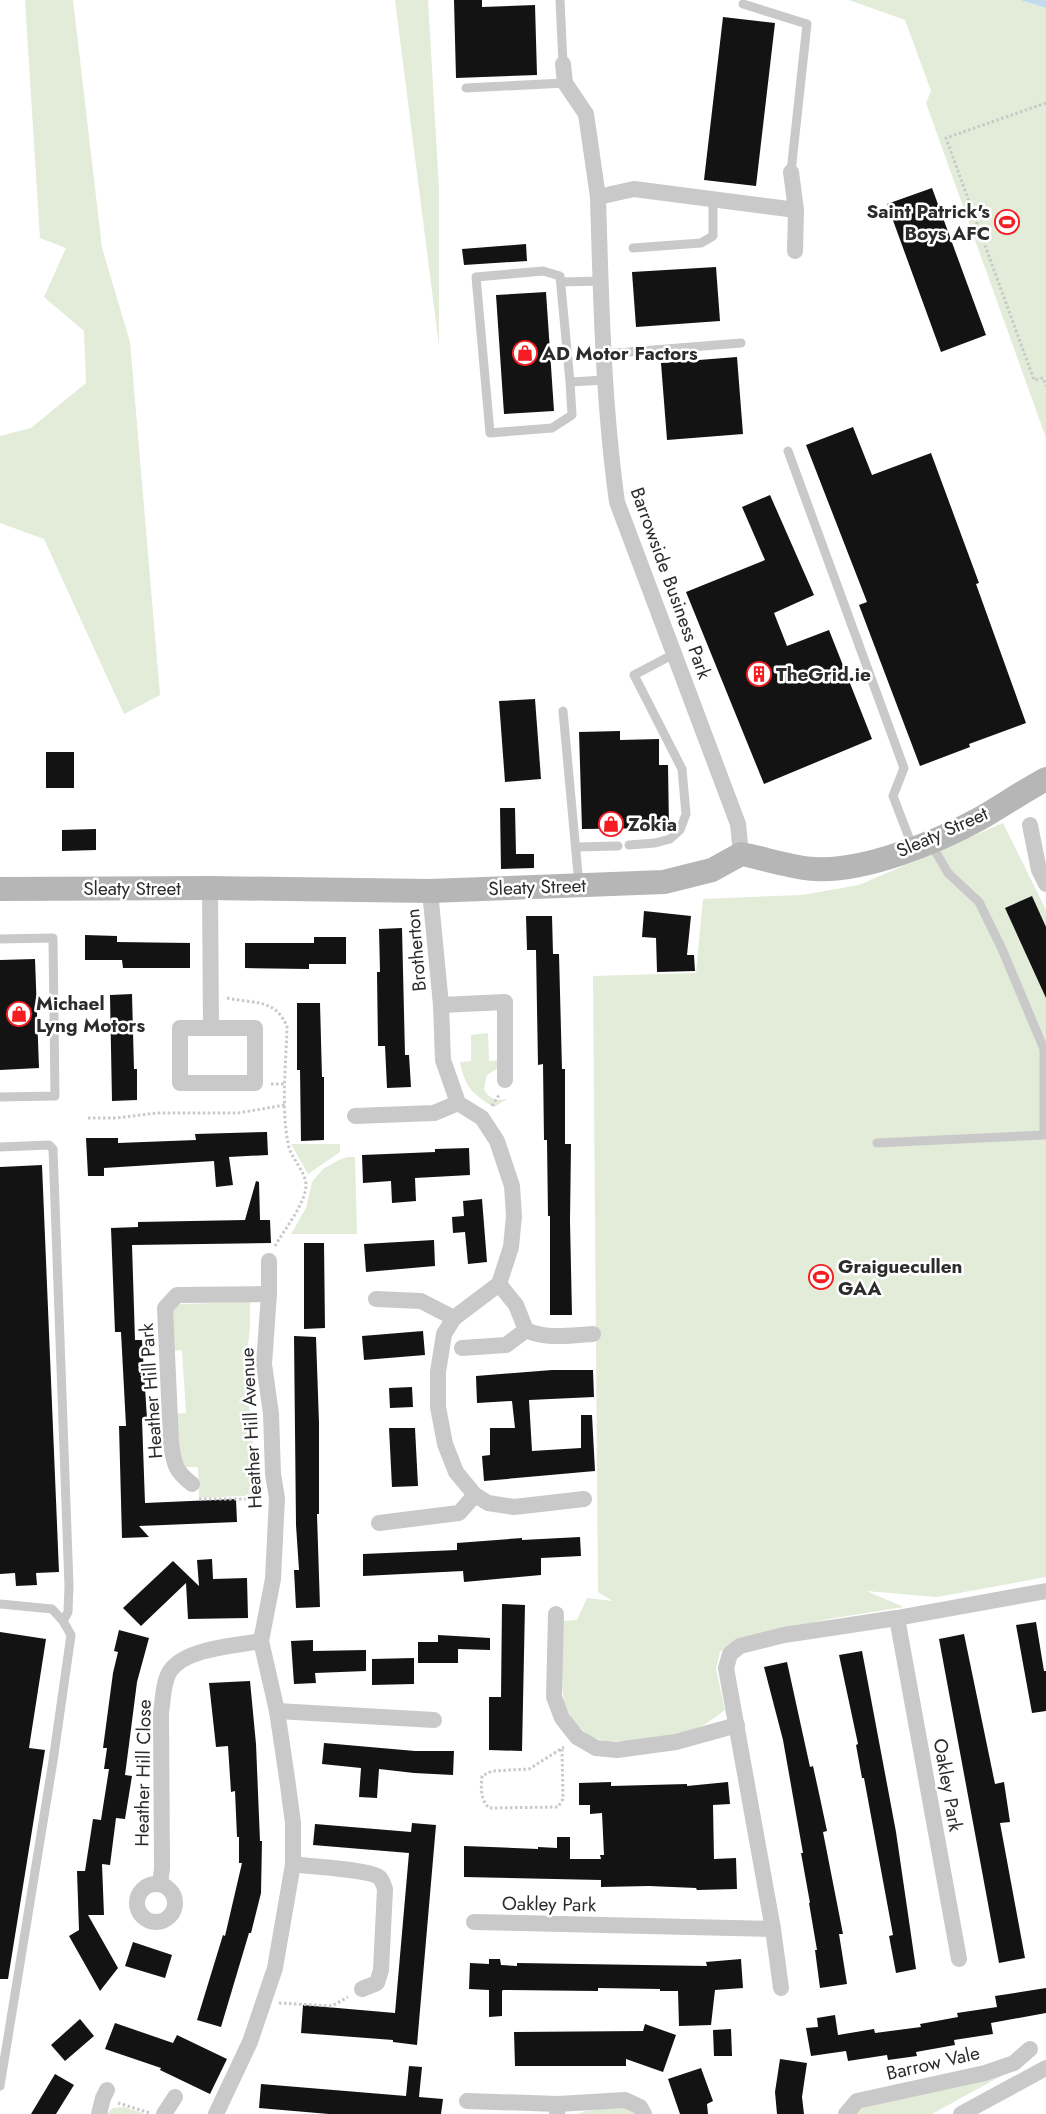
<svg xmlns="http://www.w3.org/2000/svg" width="1046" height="2114" font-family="Jost,sans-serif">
<rect width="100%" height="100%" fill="#fff"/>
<!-- green -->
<g fill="#e2ecd8">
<path d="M25 0H73L102 248 130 342 160 695 124 714 44 539 0 523V436L31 428 86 383 84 331 44 297 66 248 40 238Z"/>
<path d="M395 0H428L439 189V346Z"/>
<path d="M849 0H1020L1046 8V438L926 103 931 91 905 20Z"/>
<path d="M1003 823 1046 910V1577L937 1597 866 1591 904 1607 828 1619 750 1637 735 1641 720 1652 716 1669 725 1710C713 1719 700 1729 685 1733 667 1738 620 1744 602 1740 583 1736 572 1720 565 1704 560 1693 563 1637 563 1621L577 1620 587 1598 613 1601 598 1592 593 976 696 973 703 899 802 895 859 885Z"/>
<path d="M488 1033 489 1061 503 1060 498 1068 487 1075 484 1089C488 1099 499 1102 509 1098L494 1107C473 1095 465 1087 460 1062L471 1061V1035Z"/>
<path d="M291 1144H340V1152L308 1174Z"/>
<path d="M347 1157H355L357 1234H291L306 1208 312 1182 323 1169 339 1160Z"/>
<path d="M250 1302V1328L245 1370 259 1495 199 1498 198 1467H181L175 1414 186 1413 182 1350 172 1351 171 1311 180 1304Z"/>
<path d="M1010 2071 932 2114H852L855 2110Z"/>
<path d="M620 2106 635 2114H578L586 2111Z"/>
<path d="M124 2107 145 2114H106L113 2108Z"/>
</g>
<!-- water -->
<path fill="#c2daee" d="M1020 0H1046V8Z"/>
<!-- building -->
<g fill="#131313">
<path d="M454 0H482V7L535 5 537 75 456 78Z"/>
<path d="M723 17 775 23 756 186 704 180Z"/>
<path d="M932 188 986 335 941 352 887 204Z"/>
<path d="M526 244 527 261 464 265 462 249Z"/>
<path d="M716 267 720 321 636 327 632 272Z"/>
<path d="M546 292 554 411 504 414 496 295Z"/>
<path d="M737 357 743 434 667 440 661 363Z"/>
<path d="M853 427 872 475 931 453 979 583 976 584 1026 723 969 744 970 747 920 766 859 605 867 602 806 445Z"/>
<path d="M770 495 814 595 774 613 787 646 829 630 872 739 764 784 686 592 765 560 742 507Z"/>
<path d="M535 699 541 779 505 782 499 701Z"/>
<path d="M620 731V740L659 739V765H668L669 828 582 829 579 732Z"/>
<rect x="46" y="752" width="28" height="36"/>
<path d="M500 808H515L516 854H534V868L501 869Z"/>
<path d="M96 829V850L62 851V830Z"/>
<path d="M1032 896 1046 927V998L1005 908Z"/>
<path d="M644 911 691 916 687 955H694L695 971 657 972 656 938 642 937Z"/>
<path d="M526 916H552L553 954H559L562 1069H565V1144H571L570 1221 572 1315H550V1216H548L547 1140H544L543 1064 538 1065 536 950H527Z"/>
<path d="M402 928 405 1055H409L411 1087 387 1088 385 1046H378L377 972H380L379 929Z"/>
<path d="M85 935 117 936V942L190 943V968H123L122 960H85Z"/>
<path d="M314 937H346V964H309V969L245 968V943H314Z"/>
<path d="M35 959 39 1068 0 1070V960Z"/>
<path d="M132 994 134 1069H137V1100L112 1101 110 995Z"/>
<path d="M297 1003H320L322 1077H324V1140L301 1141 300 1070H297Z"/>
<path d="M267 1132 268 1155 229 1157 233 1185 216 1187 214 1161 104 1168V1176H88L86 1138H118V1143L196 1140 195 1134Z"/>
<path d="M469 1148 470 1175 415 1178 416 1201 392 1203 391 1181 363 1183 362 1155 435 1152V1149Z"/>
<path d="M42 1165 59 1572 36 1573 37 1585 16 1586 15 1573 0 1574V1167Z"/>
<path d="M256 1181 259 1182 260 1220H270L271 1243 132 1245 135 1340H142L147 1419H142L145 1503 236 1499 237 1522 139 1526 149 1537 122 1538 119 1426H126L121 1332H115L111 1228 138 1227V1222L245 1220Z"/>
<path d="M482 1199 487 1262 468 1264 465 1232 453 1233 452 1217 464 1216 463 1201Z"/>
<path d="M434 1240 435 1266 366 1272 364 1244Z"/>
<path d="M304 1243H324L325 1328 304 1329Z"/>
<path d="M423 1331 425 1355 364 1360 362 1336Z"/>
<path d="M294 1336 316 1337 319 1423V1514H317L320 1607 296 1608 294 1570H299L296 1525Z"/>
<path d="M552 1370H593L594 1397 529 1400 532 1451 581 1448V1415H592L595 1471 484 1481 482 1456 490 1455V1428H515L512 1401 477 1403 476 1376Z"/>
<path d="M412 1387 413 1407 390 1408 389 1388Z"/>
<path d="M389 1428H415L418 1486 392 1487Z"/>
<path d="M580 1537 581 1556 541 1558V1575L464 1582 463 1571 363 1576V1554L457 1550V1543L522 1538V1540Z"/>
<path d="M212 1559 213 1579 247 1578 248 1618 188 1619 186 1583 141 1626 123 1608 173 1561 199 1586 197 1560Z"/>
<path d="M502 1604 525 1605 522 1751 489 1750V1697H501Z"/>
<path d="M1036 1622 1044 1671H1046V1711L1032 1713 1016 1625Z"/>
<path d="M119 1630 149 1638 137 1682 131 1729 125 1775 132 1776 125 1819 116 1818 110 1865 102 1864 104 1915H88L118 1968 100 1991 69 1936 79 1930 77 1871H85L93 1819 101 1820 109 1769H104L107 1748H103L113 1673 118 1652 114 1651Z"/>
<path d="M0 1632 46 1639 29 1748 45 1750 8 1979H0Z"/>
<path d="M964 1634 995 1784 1004 1782 1010 1822 1000 1823 1025 1958 999 1963 939 1639Z"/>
<path d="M438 1635 490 1638V1650L458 1649V1663H418V1642H438Z"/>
<path d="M313 1640V1651L366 1650V1671L315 1673 316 1683 294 1684 291 1641Z"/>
<path d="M862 1651 896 1832 916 1969 896 1973 889 1936 893 1935 864 1778H862L856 1745 858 1744 839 1655Z"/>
<path d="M414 1658V1684L372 1685V1659Z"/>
<path d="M787 1662 810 1767 813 1766 820 1798 827 1831 823 1832 843 1934H839L847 1984 820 1988 815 1950H817L809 1903H810L801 1853H803L783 1740 764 1667Z"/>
<path d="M250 1681 256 1744 260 1841H262L261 1893 251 1933H249L221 2027 197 2020 223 1935 225 1936 242 1863H239V1837H237L235 1791 231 1792 228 1746 216 1747 209 1683Z"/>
<path d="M324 1743 415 1751H454L453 1775 414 1773 379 1769 377 1798 359 1797 361 1768 322 1764Z"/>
<path d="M611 1782V1786L687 1784V1786L728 1782 730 1804 713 1805 714 1859 736 1858 737 1889 697 1890 696 1888 649 1886 601 1887V1880L464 1877V1846L538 1849V1847L557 1848V1837H570V1859H601L600 1855H604L602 1813 590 1814V1805H579V1783Z"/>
<path d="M412 1823 436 1825 417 2045 393 2042V2040L301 2033 303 2005 395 2013 409 1853 313 1845 315 1824 411 1832Z"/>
<path d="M133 1942 172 1955 165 1978 125 1966Z"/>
<path d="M489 1959H500L501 1965 517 1966V1963L707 1966 706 1962 741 1959 743 1988 715 1990 711 2025 679 2026 678 1991H660V1989L598 1988V1991L503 1990 502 1991V2016L489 2017V1990L469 1989 470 1963 489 1964Z"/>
<path d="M1046 1988V2013L991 2023 993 2034 954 2040 955 2045 916 2052 917 2056 888 2060 887 2055 848 2061 846 2051 811 2056 806 2028 818 2027 817 2018 835 2015 838 2035 874 2029 875 2033 921 2027 920 2024 958 2017 957 2013 997 2007 995 1996Z"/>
<path d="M80 2019 94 2036 65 2061 51 2045Z"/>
<path d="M115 2023 173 2043 177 2035 227 2059 210 2094 160 2070 161 2068 105 2049Z"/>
<path d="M645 2024 676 2035 663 2072 626 2059V2066H515L514 2032 643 2031Z"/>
<path d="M731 2029 732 2056H714L713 2030Z"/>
<path d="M780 2059 807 2063 802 2097 804 2114H777L775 2092Z"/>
<path d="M409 2066 422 2067 419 2097 443 2099 441 2114H329L259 2108 261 2084 406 2096Z"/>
<path d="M701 2068 713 2101 707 2104 708 2114H680L668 2079Z"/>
<path d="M55 2074 74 2085 56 2114H31Z"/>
</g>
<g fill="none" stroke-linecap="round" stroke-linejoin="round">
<!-- path -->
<g stroke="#c9c9c9" stroke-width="3" stroke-dasharray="2.5 2.5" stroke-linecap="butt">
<path d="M1046 103 946 138 1034 380 1043 378 1046 386"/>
<path d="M227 998C253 1004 276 998 287 1027 286 1065 281 1106 288 1143 290 1158 305 1169 306 1185 306 1203 284 1230 275 1246"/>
<path d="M271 1084H286"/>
<path d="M492 1106 499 1095"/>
<path d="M88 1118H116L157 1113H238L285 1105"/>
<path d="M199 1499H261"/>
<path d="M562 1749 563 1799 558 1807 489 1808C480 1799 481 1788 482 1776L492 1771 529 1769 564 1747"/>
<path d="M279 2003 332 2006 348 1997"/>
<path d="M118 2103 150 2113"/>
</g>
<!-- lane -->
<g stroke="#c9c9c9" stroke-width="9">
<path d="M560 0 563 64"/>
<path d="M743 4 807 24 791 172"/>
<path d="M466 88 565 83"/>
<path d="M633 248 701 243 713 236V199"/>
<path d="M561 282 601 281"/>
<path d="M604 354 741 343"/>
<path d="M570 382 560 276 543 271 476 277 490 433 552 428 572 415 570 382 605 380"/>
<path d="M788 451 904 768 893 796 913 848"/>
<path d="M563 711 579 885"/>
<path d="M629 845 655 843 670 839 680 830 686 814 682 769 634 675 674 654"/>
<path d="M576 847 618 846"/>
<path d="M0 939 53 938 55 1096 0 1097"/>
<path d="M877 1143 1044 1135V1049L1002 949 979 902 948 873 931 844"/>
<path d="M0 1147 49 1145 53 1149 69 1586 68 1612 63 1621"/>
<path d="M0 1604 52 1609 63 1621 71 1635 53 1761 0 2086"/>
</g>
<!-- street -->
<g stroke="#c9c9c9" stroke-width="16">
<path d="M563 64 565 83 586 114 598 197"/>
<path d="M795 251 796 210"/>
<path d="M1030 825 1039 870 1046 884"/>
<path d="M741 854 738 824 617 502C603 401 601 299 598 197L634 189 796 210 791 172"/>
<path d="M210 888 211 1028"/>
<path d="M441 1005 505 1002V1080"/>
<rect x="180" y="1028" width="75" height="55"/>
<path d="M355 1116 434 1113 458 1103"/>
<path d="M499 1284 516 1305 526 1330C547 1340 571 1335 593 1334"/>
<path d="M376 1299 421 1301 454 1318"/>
<path d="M462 1348 506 1345 526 1330"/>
<path d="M192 1484C175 1471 174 1464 171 1443L165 1308 177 1295 269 1294"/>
<path d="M475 1495 488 1503 514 1507 584 1499"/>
<path d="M379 1523 459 1513 475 1495 456 1472 445 1444 438 1407V1372L444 1334 454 1318 499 1284 511 1247 514 1216 512 1186 497 1141 482 1118 458 1103 443 1060 441 1005 430 891"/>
<path d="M556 1614 554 1697 562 1718 577 1737 596 1748 617 1750 676 1742 737 1725"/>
<path d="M897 1618 959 1959"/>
<path d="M277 1711 434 1720"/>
<path d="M293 1864C311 1867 364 1869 377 1876 382 1878 383 1884 385 1889L381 1970 377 1983 362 1989"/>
<circle cx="156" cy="1903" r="19"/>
<path d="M160 1884 162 1868 161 1713C163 1700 163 1682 170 1671 186 1648 235 1646 261 1641"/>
<path d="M474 1922 773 1929"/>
<path d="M781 1988 773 1929 726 1668 730 1654 740 1646 784 1635 897 1618 1046 1591"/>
<path d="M467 2101 558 2104"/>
<path d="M99 2114 103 2098 107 2090"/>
<path d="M164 2114 175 2097"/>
<path d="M216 2114 250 2042 275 1968 293 1864V1823L287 1778 277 1711 261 1641 273 1579 277 1498 273 1474 271 1414 264 1364 269 1294V1261"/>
<path d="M557 2114 558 2104 625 2100 640 2107 644 2114"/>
<path d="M846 2114 857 2101 985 2073 1014 2063 1030 2049"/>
<path d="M961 2114 1046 2068"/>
</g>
<!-- secondary -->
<path stroke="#b6b6b6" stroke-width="24" d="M0 889 210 888 430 891 664 882 712 870 741 854C763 858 793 868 815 869 865 872 937 842 981 818 1003 805 1024 791 1046 779"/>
</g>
<!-- icons -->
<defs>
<symbol id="stadium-ring" viewBox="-11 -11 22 22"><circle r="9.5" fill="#fff" stroke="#f51d21" stroke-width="1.5"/><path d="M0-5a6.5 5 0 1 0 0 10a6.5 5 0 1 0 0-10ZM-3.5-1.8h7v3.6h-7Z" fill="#f51d21"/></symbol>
<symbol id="shop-ring" viewBox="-11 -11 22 22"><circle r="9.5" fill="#fff" stroke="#f51d21" stroke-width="1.5"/><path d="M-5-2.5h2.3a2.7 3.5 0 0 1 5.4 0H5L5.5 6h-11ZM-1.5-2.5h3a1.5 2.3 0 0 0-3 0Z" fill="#f51d21"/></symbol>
<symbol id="building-ring" viewBox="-11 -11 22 22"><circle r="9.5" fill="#fff" stroke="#f51d21" stroke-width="1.5"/><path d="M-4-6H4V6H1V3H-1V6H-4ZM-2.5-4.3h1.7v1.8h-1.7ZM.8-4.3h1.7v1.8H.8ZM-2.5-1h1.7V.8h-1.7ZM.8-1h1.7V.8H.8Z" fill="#f51d21"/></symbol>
</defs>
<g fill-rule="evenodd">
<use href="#stadium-ring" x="993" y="208" width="28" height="28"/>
<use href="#shop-ring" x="511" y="339" width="28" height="28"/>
<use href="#building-ring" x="745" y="660" width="28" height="28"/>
<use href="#shop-ring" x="597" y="810" width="28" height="28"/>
<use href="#shop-ring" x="5" y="1000" width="28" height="28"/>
<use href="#stadium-ring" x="807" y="1263" width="28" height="28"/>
</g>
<g text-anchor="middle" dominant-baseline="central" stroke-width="5" stroke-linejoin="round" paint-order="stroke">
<!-- poi labels -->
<g font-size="19" font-weight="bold" fill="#2c2c2c" stroke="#fff" text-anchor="start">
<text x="990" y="211" text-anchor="end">Saint Patrick's<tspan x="990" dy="22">Boys AFC</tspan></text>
<text x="542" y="353">AD Motor Factors</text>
<text x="776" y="674">TheGrid.ie</text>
<text x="628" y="824">Zokia</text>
<text x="36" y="1003">Michael<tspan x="36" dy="22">Lyng Motors</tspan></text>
<text x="838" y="1266">Graiguecullen<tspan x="838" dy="22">GAA</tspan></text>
</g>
<!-- street labels -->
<g font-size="19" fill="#2c2c2c" stroke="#fff">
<text transform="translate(671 583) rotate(70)">Barrowside Business Park</text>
<text transform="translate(942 832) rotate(-24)">Sleaty Street</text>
<text transform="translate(537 887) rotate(-2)">Sleaty Street</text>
<text x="132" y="888">Sleaty Street</text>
<text transform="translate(416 950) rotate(-95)">Brotherton</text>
<text transform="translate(151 1391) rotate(-94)">Heather Hill Park</text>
<text transform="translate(251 1428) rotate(-93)">Heather Hill Avenue</text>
<text transform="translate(143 1773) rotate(-89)">Heather Hill Close</text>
<text transform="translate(948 1785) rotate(80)">Oakley Park</text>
<text transform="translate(549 1904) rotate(1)">Oakley Park</text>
<text transform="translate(933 2063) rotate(-13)">Barrow Vale</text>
</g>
</g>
</svg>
